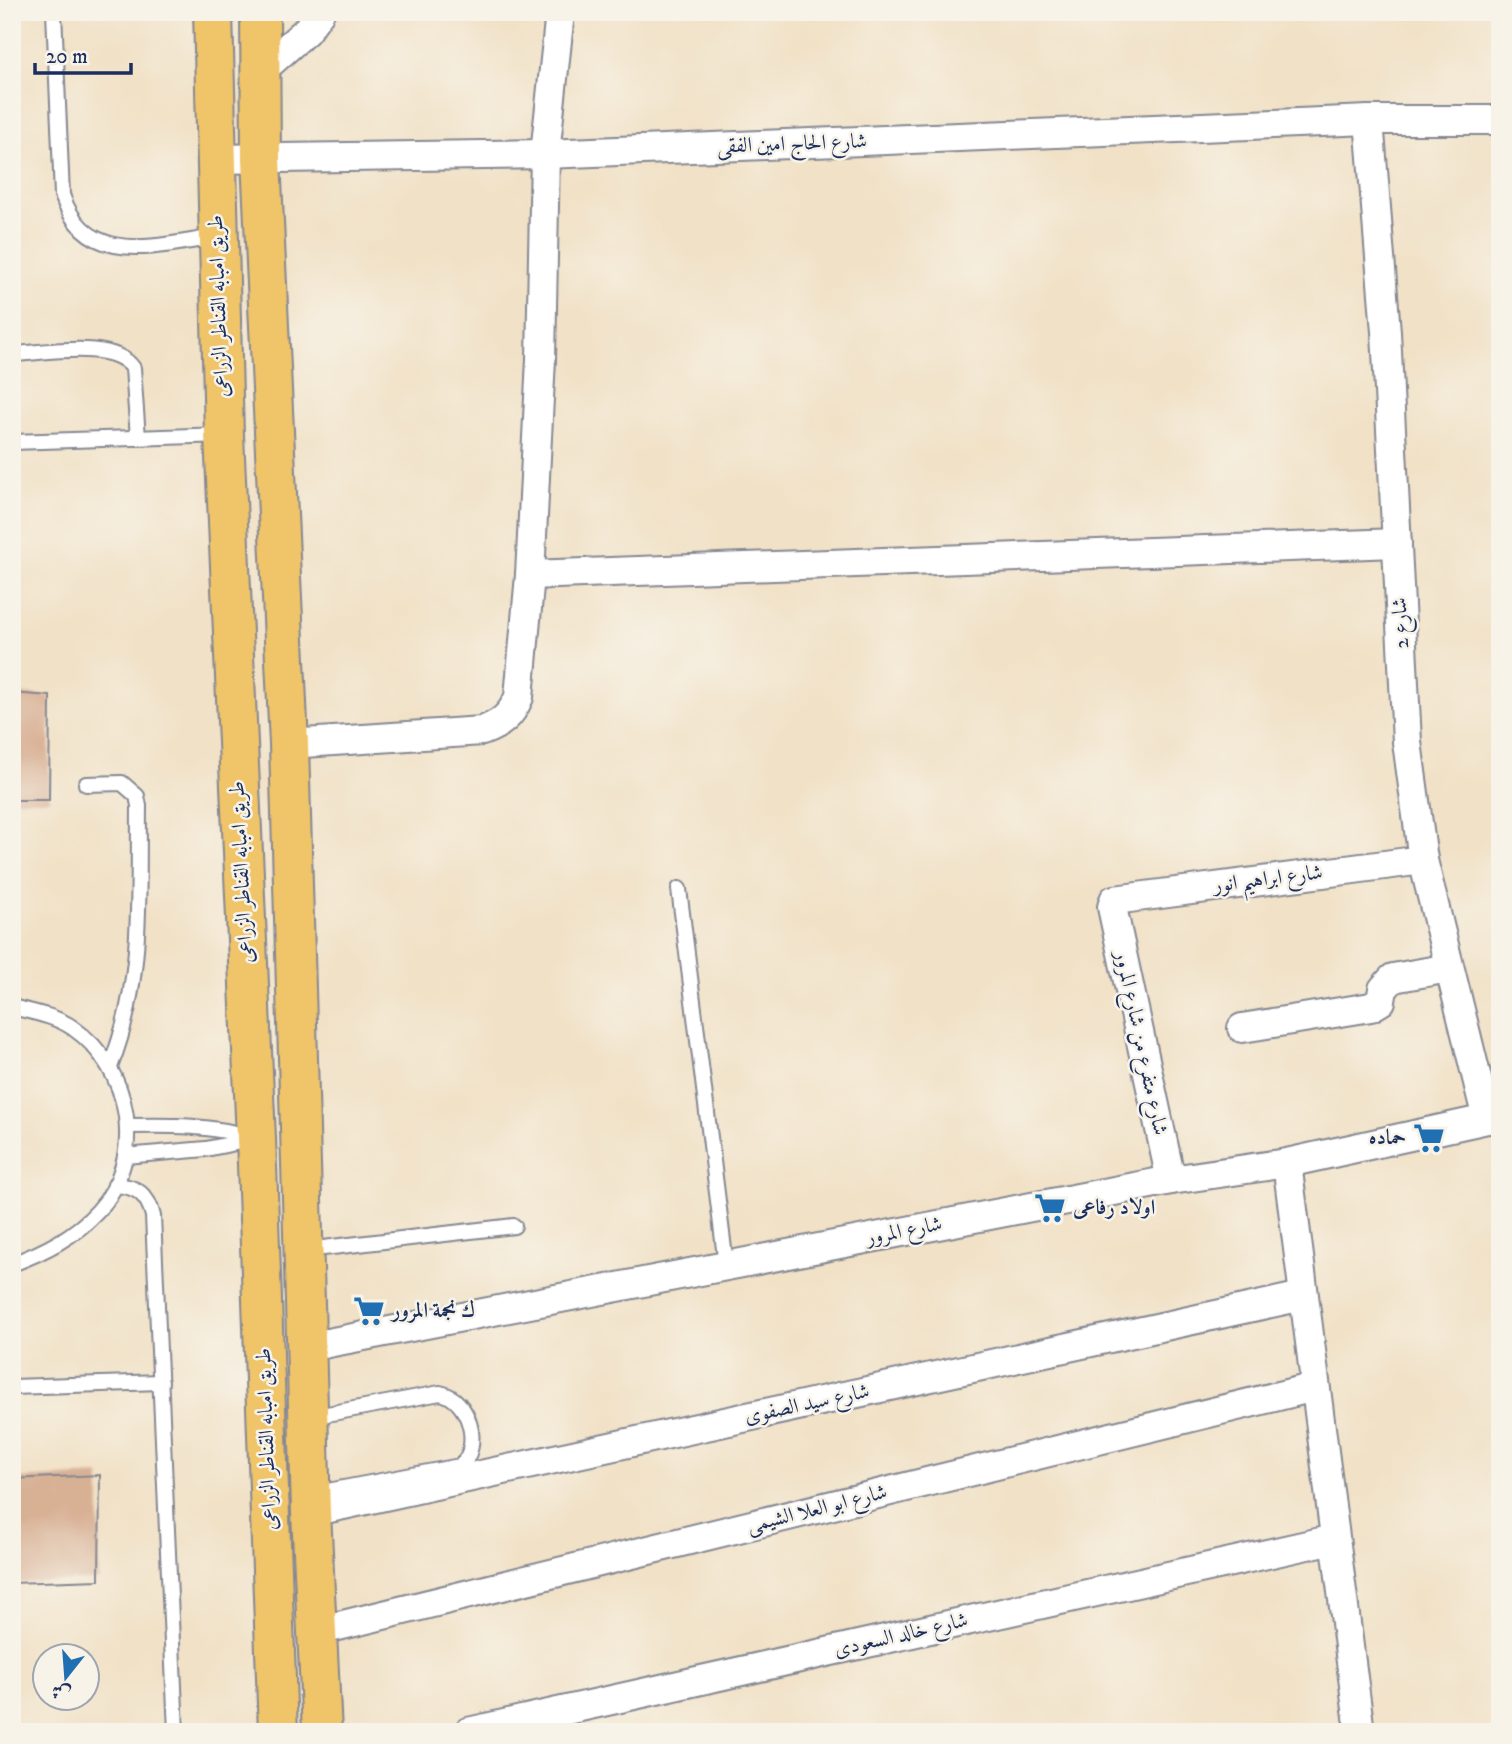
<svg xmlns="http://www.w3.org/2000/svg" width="1512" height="1744" font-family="'IM FELL DW Pica',Amiri,serif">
<rect width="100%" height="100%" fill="#f7f3e8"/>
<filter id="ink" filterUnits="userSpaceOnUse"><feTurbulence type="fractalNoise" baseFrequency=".0143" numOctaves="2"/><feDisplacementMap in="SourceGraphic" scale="14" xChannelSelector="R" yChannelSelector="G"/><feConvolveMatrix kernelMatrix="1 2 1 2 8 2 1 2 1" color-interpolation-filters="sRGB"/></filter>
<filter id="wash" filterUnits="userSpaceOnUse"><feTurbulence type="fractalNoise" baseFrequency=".00686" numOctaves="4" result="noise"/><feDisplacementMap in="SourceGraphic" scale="28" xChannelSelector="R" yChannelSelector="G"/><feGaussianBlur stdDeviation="1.57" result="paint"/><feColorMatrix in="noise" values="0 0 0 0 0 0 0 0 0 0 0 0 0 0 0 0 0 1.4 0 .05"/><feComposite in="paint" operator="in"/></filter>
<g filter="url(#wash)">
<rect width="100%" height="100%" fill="#f1e1c6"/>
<g id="blocks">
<!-- building -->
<g fill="#d8b094">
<path d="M12 693 50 696 49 800H12Z"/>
<path d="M100 1475 99 1580 12 1583V1479Z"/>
</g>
</g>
</g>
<g filter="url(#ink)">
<use href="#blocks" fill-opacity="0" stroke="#868892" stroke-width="2"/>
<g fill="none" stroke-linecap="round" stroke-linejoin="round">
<defs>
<g id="lane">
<path d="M54 12 62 195C87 269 157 245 217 237"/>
<path d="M12 354C45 353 113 339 133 368L138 438"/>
<path d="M12 442 224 435"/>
<path d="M86 784 122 783 137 796 139 806C138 895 144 983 110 1067"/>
<path d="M679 889 726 1265"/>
<path d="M12 1007C32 1012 56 1016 73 1028 131 1068 147 1157 98 1211 74 1237 44 1252 12 1264"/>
<path d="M128 1126C172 1125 212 1125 254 1138"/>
<path d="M125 1156 206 1149 255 1139"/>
<path d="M115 1185C137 1186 148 1195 153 1216L176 1732"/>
<path d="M306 1250 514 1226"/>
<path d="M12 1387 161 1382"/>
<path d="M311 1417 440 1393C469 1398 483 1447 460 1466L312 1494"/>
</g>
<g id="street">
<path d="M261 71 306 31 320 12"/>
<path d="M1369 120 1386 332 1407 742 1423 860 1487 1119"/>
<path d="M215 159 545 154 1369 120H1500"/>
<path d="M530 575 1397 543"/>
<path d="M289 744 482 731C501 724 511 716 519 697L530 575 541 359 545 154 560 12"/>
<path d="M1242 1028 1371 1007 1381 1001 1383 989 1393 978 1449 968"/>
<path d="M1287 1163 1360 1732"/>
<path d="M1171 1180 1112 907 1114 900 1423 860"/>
<path d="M307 1347 1171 1180 1287 1163 1487 1119 1500 1112"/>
<path d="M311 1512 1303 1296"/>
<path d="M318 1631 1315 1387"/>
<path d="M468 1732 1334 1539"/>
</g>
<g id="primary">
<path d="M213 12 224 435 256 1138 278 1732"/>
<path d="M260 12 261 159 289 744 311 1512 322 1732"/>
</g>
</defs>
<!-- lane casing -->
<use href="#lane" stroke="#868892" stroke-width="18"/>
<!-- street casing -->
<use href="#street" stroke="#868892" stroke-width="32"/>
<!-- primary casing -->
<use href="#primary" stroke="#868892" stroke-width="42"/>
<!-- lane -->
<use href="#lane" stroke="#fff" stroke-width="14"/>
<!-- street -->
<use href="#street" stroke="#fff" stroke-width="28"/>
<!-- primary -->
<use href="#primary" stroke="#f0c469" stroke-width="38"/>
</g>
</g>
<!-- icons -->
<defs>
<symbol id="supermarket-bare" viewBox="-9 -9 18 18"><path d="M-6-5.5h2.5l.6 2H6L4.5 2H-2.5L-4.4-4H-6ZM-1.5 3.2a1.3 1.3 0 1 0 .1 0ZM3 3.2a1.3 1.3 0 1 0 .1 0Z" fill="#1f6fb2" stroke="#f7f3e8" stroke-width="2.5" paint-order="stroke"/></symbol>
</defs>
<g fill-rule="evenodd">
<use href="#supermarket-bare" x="1407" y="1116" width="44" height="44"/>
<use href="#supermarket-bare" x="1028" y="1186" width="44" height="44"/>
<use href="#supermarket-bare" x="347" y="1289" width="44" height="44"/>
</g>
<g text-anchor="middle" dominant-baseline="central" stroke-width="5" stroke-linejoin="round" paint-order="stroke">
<!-- street labels -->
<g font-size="21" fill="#1b2f5e" stroke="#f7f3e8">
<text transform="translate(792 144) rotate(-2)">شارع الحاج امين الفقى</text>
<text transform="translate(219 306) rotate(-92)">طريق امبابه القناطر الزراعى</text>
<text transform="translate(1401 623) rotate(-93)">شارع 2</text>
<text transform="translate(242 872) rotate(-93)">طريق امبابه القناطر الزراعى</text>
<text transform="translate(1268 879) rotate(-7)">شارع ابراهيم انور</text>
<text transform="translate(1141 1043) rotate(78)">شارع متفرع من شارع المرور</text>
<text transform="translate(904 1231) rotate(-11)">شارع المرور</text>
<text transform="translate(807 1404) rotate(-12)">شارع سيد الصفوى</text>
<text transform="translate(267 1439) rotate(-92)">طريق امبابه القناطر الزراعى</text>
<text transform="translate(817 1509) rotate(-14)">شارع ابو العلا الشيمى</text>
<text transform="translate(901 1635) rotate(-13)">شارع خالد السعودى</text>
</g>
<!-- poi labels -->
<g font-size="21" font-weight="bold" fill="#1b2f5e" stroke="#f7f3e8" text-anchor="start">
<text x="1406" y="1138" text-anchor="end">حماده</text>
<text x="1073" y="1208">اولاد رفاعى</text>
<text x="392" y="1311">ك نجمة المرور</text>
</g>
</g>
<!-- margin -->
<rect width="1512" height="1744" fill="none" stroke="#f7f3e8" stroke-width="42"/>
<!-- north arrow -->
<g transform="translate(66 1677) rotate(197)"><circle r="33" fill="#f7f3e8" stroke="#9fa5b1" stroke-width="2"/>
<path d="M0-5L12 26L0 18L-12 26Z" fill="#1f6fb2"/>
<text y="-10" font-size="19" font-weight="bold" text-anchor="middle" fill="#1b2f5e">ش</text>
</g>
<!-- scale -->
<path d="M35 63v10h96v-10" fill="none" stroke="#1b2f5e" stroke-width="3.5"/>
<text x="46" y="63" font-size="21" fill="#1b2f5e" stroke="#f7f3e8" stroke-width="5" paint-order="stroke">20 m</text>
</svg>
